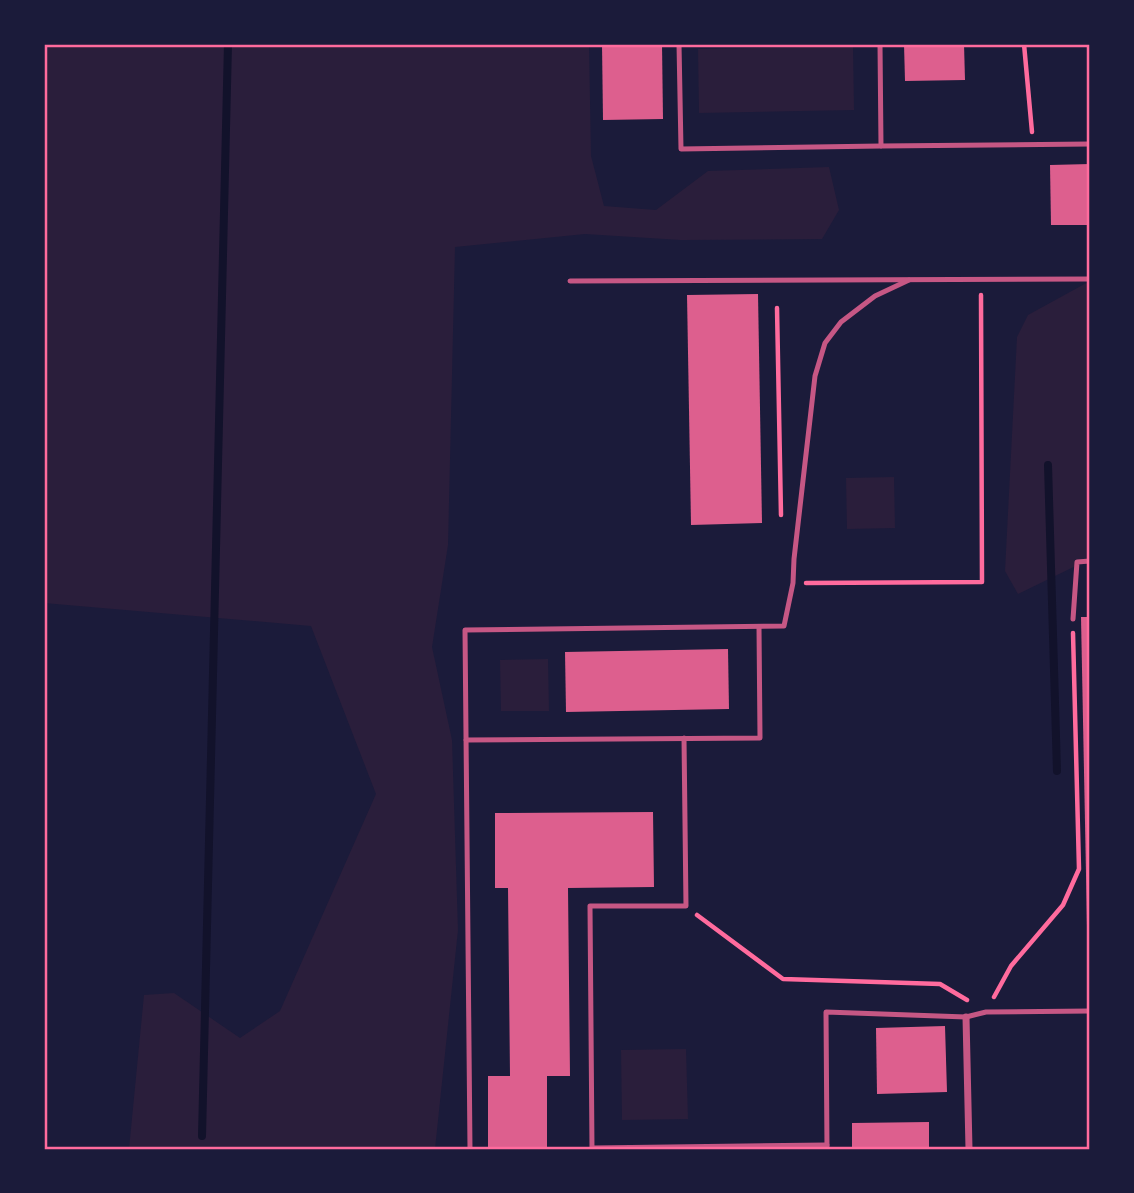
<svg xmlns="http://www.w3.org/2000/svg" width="1134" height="1193" font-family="Manrope,sans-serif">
<rect width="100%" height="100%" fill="#1b1b3a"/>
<!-- green -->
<g fill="#2a1e3b">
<path d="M44 44H589L591 156 604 206 656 210 708 171 829 167 839 210 822 239 681 240 585 234 455 247 448 545 432 647 452 740 458 930 435 1149H129L144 995 174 993 240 1038 280 1011 376 794 311 626 44 603Z"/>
<path d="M853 46 854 110 699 113 698 49Z"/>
<path d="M1090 281V559L1018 594 1005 571 1017 337 1028 315Z"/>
<path d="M894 477 895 528 847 529 846 478Z"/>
<path d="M548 659 549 711H501L500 660Z"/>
<path d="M686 1049 688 1119 622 1120 621 1050Z"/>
</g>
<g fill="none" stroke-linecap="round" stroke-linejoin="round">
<!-- stream -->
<g stroke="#12122b" stroke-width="8">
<path d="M1048 465 1057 771"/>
<path d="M202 1136 228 44"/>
</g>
</g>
<!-- building -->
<g fill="#dd5f8e">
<path d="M602 44H662L663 119 603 120Z"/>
<path d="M904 44H964L965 80 905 81Z"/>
<path d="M1090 164V225H1051L1050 165Z"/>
<path d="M758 294 762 523 691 525 687 295Z"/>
<path d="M1081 617H1090V977H1088Z"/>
<path d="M728 649 729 709 566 712 565 652Z"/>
<path d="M653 812 654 887 568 888 570 1076H547V1149H488V1076H510L508 888H495V813Z"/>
<path d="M945 1026 947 1092 877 1094 876 1028Z"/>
<path d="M929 1122V1149H852V1123Z"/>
</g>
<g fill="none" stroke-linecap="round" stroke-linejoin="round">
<!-- path -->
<g stroke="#ff6b9d" stroke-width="4.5">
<path d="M1024 44 1032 132"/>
<path d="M777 308 781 515"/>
<path d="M806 583 982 582 981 295"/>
<path d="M697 915 783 979 940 984 967 1000"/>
<path d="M994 997 1011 966 1063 905 1079 869 1073 633"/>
</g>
<!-- service -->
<g stroke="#c65784" stroke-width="5">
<path d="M679 44 681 149 881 146"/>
<path d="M880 44 881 146 1090 144"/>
<path d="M570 281 1090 279"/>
<path d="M1073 619 1077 562 1090 561"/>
<path d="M684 738 686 906H590L592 1148 827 1145"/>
<path d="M466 740 760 738 759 627"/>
<path d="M470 1149 465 630 784 626 793 583 794 559 815 376 825 343 841 322 875 296 909 280"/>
<path d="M827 1149 826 1012 966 1017 986 1012 1090 1011"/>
</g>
<!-- minor -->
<path stroke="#c65784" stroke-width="7" d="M966 1017 969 1149"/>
</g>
<!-- border -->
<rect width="1134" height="1193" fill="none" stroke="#1b1b3a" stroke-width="91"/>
<rect x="46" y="46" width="1042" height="1102" fill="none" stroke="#ff6b9d" stroke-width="2.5"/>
</svg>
